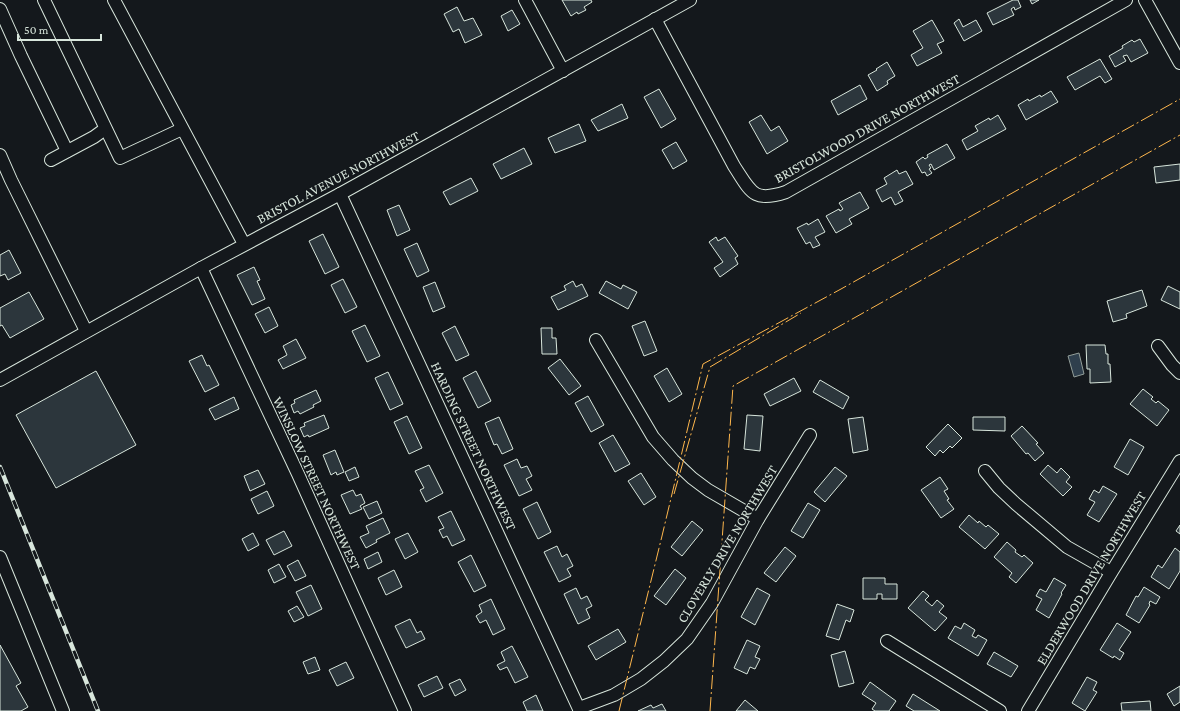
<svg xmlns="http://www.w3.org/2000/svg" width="1180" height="711" font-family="'Crimson Pro',serif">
<rect width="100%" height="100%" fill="#14181c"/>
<!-- water -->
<path fill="#2f3f4d" stroke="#939e99" d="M1079 353 1084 374 1074 377 1068 356Z"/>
<!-- building -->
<g fill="#2c363c" stroke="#d8e6dc">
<path d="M562 0H591L592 2 584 7 586 10 578 14 577 12 571 16Z"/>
<path d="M1013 0H1018L1021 7 1015 10 1014 7 1011 9 1014 15 993 25 987 13Z"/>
<path d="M1030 0H1039L1032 4Z"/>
<path d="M457 7 464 21 473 18 482 35 465 43 459 29 453 32 444 14Z"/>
<path d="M512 10 520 24 508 31 501 16Z"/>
<path d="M959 19 963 27 976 20 982 31 964 41 954 23Z"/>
<path d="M932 20 944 41 937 44 942 53 917 66 911 55 923 48 913 31Z"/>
<path d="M1140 39 1148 53 1131 62 1127 55 1123 56 1126 61 1115 67 1109 56 1123 48 1122 46 1132 40 1134 42Z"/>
<path d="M1100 59 1112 79 1105 83 1100 76 1075 90 1067 77Z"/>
<path d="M887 62 895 76 887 81 888 84 877 91 868 75 877 70 876 69Z"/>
<path d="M860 85 867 99 838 115 831 101Z"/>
<path d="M659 89 676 119 661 128 644 97Z"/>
<path d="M1051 91 1058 102 1026 120 1018 105 1028 99 1029 101 1040 95 1041 97Z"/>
<path d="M622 104 628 118 598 131 591 120Z"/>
<path d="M761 115 771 131 779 126 788 141 767 154 749 122Z"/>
<path d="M998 115 1006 129 967 150 962 140 978 131 975 126 989 118 990 120Z"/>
<path d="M579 124 586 141 555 153 548 138Z"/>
<path d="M676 142 687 161 673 169 662 150Z"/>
<path d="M947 144 955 158 934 170 931 164 929 165 931 168 929 169 932 173 927 176 925 172 922 173 916 162 923 157 925 159 928 157 927 155Z"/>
<path d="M524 148 532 164 501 179 493 164Z"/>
<path d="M1180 164V180L1156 183 1154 167Z"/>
<path d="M897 170 899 174 906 171 913 184 898 192 903 201 895 205 891 197 882 202 876 190 887 184 884 178Z"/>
<path d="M471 178 478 191 450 205 443 192Z"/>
<path d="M860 192 869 208 849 219 852 224 836 233 826 216 839 209 840 211 843 209 839 203Z"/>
<path d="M399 205 410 230 397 236 387 210Z"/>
<path d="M818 219 825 232 815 237 820 245 813 248 810 242 806 244 797 228 807 223 808 225Z"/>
<path d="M323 234 339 267 325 274 309 241Z"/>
<path d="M716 237 718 241 725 237 738 256 735 258 738 264 720 277 714 268 723 262 709 242Z"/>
<path d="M417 243 429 271 417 277 404 249Z"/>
<path d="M9 250 21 273 8 280 5 274 0 276V255Z"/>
<path d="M254 267 260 280 257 281 265 299 252 305 237 275Z"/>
<path d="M343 279 357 307 345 313 331 285Z"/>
<path d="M573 281 576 287 582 284 588 296 558 310 551 297 566 290 564 286Z"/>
<path d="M606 281 621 289 623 285 637 292 628 309 599 293Z"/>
<path d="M435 282 445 307 433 312 423 287Z"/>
<path d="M1168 286 1180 292V309L1161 300Z"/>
<path d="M1142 290 1147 306 1126 314 1127 318 1113 322 1107 301Z"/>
<path d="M29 292 44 319 10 338 2 325 0 326V308Z"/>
<path d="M269 307 278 326 265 333 255 314Z"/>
<path d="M645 321 657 351 644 356 632 326Z"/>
<path d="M365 325 380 356 367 362 352 331Z"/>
<path d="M455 326 469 355 456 361 442 333Z"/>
<path d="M541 328H552V338H556L557 354H542Z"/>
<path d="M296 339 306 358 283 369 278 360 287 355 283 346Z"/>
<path d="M1086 345H1105L1106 354H1108V364H1110L1111 382 1090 383V369H1087Z"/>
<path d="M202 355 207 366 209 365 219 385 205 392 189 361Z"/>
<path d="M560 359 581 386 569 395 548 368Z"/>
<path d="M667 368 682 394 669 402 654 376Z"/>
<path d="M96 371 136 445 56 488 16 415Z"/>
<path d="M476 371 491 401 478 408 463 378Z"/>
<path d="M388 372 403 404 390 410 375 378Z"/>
<path d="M794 378 801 391 770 406 764 394Z"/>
<path d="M820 380 849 397 843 409 813 392Z"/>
<path d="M1143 389 1153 397 1151 399 1156 403 1158 401 1169 410 1157 426 1130 404Z"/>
<path d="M316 390 321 401 313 405 314 407 300 414 298 411 294 413 291 405 295 403 294 400Z"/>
<path d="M588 396 604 425 591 432 575 403Z"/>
<path d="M234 397 239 409 215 420 209 409Z"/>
<path d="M324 415 329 428 309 437 308 435 304 437 300 428 305 426 304 423Z"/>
<path d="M747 415 763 416 760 451 744 449Z"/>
<path d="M407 416 422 448 409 454 394 422Z"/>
<path d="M499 417 513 449 502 454 497 444 494 445 485 423Z"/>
<path d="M863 417 868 450 853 453 848 419Z"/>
<path d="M973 417H1005V431L973 430Z"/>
<path d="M948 424 962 438 952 448 950 446 943 453 940 450 935 456 926 447Z"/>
<path d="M1022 426 1038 443 1036 444 1044 453 1035 461 1028 453 1026 454 1011 436Z"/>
<path d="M613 435 630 464 615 472 599 443Z"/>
<path d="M1130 439 1144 447 1128 475 1114 467Z"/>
<path d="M335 450 344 472 337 475 336 472 331 475 323 455Z"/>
<path d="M517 459 521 468 527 466 532 476 526 479 532 490 519 496 504 465Z"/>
<path d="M429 465 443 493 426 502 420 490 424 488 415 471Z"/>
<path d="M1048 465 1057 473 1061 468 1070 477 1066 482 1072 487 1063 496 1040 474Z"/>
<path d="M355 467 359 477 349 481 345 472Z"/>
<path d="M835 467 847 476 825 502 814 492Z"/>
<path d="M258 470 265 484 250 491 244 476Z"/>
<path d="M641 473 656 497 644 505 628 481Z"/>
<path d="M940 477 948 489 944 491 949 499 947 500 954 509 941 518 921 490Z"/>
<path d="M1103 486 1117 494 1099 522 1087 515 1095 502 1089 499 1094 490 1099 493Z"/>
<path d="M353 490 356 496 361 494 365 503 360 506 362 509 350 514 341 495Z"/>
<path d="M267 491 274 506 258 514 251 499Z"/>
<path d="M377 501 382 513 369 519 363 507Z"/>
<path d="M537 502 551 532 538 539 523 509Z"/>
<path d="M808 503 820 510 803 538 791 531Z"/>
<path d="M451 511 465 540 452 546 447 536 443 538 439 530 444 528 438 517Z"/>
<path d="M969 515 978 523 979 521 986 527 988 525 999 534 985 549 959 527Z"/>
<path d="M383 518 390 533 376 540 377 542 366 548 360 537 369 533 366 526Z"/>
<path d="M692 521 703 530 682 556 671 547Z"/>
<path d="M1180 525V534L1176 531Z"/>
<path d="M284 531 292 546 274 555 266 540Z"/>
<path d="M253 533 259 545 248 551 242 539Z"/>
<path d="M408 533 418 552 405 559 395 539Z"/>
<path d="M1007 542 1016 550 1015 552 1022 557 1024 555 1033 563 1016 583 1009 577 1012 573 994 557Z"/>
<path d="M557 546 562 557 567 554 573 566 567 569 571 576 559 582 544 552Z"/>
<path d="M785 547 796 556 776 582 764 573Z"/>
<path d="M1175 548 1180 552V571L1169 589 1151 577 1158 565 1162 568Z"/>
<path d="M378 552 382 562 368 569 364 559Z"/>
<path d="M471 555 486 586 474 592 458 562Z"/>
<path d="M298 560 306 576 295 581 287 566Z"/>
<path d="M279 564 286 577 274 583 268 570Z"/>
<path d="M675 569 686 578 666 605 654 596Z"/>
<path d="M394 570 402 587 386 595 378 578Z"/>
<path d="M863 578H885V584H897V599H882V594H877V599H863Z"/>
<path d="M1054 578 1066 585 1061 593 1062 594 1049 618 1036 610 1042 599 1036 596 1040 589 1046 592Z"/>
<path d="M311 585 322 609 308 616 296 592Z"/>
<path d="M1144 587 1160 597 1156 604 1150 601 1149 604 1150 605 1139 623 1126 615 1136 596 1138 597Z"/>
<path d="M576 588 581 599 587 596 592 606 586 609 590 618 578 624 564 594Z"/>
<path d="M757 588 770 595 755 625 741 617Z"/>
<path d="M923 591 929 596 925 600 932 606 937 600 944 606 939 612 947 618 935 631 908 608Z"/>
<path d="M491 599 505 629 493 635 486 620 480 623 476 616 482 612 479 605Z"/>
<path d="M837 604 854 610 850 622 846 620 839 640 826 636Z"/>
<path d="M297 606 304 617 294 622 288 611Z"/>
<path d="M410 619 417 633 421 631 425 639 406 648 395 626Z"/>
<path d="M964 623 975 630 972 636 976 638 978 635 987 640 978 656 948 638 955 626 961 629Z"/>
<path d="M1117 623 1131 632 1119 650 1124 653 1120 660 1114 656 1113 658 1100 650Z"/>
<path d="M618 629 626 642 596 660 588 646Z"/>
<path d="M747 640 760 646 755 657 760 659 755 669 750 667 747 674 734 668Z"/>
<path d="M0 645 21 683 16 686 28 707 21 711H0Z"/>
<path d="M512 646 528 677 515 683 507 667 500 670 497 665 505 661 501 652Z"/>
<path d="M845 651 854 683 839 687 831 655Z"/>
<path d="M994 652 1018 666 1011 677 987 664Z"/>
<path d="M315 657 320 670 308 674 303 662Z"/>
<path d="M346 662 354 678 337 686 329 670Z"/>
<path d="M437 676 443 688 424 697 418 685Z"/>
<path d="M1087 677 1097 682 1093 690 1097 692 1085 711 1072 703Z"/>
<path d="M460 679 466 690 455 696 449 684Z"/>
<path d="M870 682 896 701 889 711H875L872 709 876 703 862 694Z"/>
<path d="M1180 686V702L1174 706 1167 694Z"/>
<path d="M913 694 940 711H914L906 706Z"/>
<path d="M536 695 543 711H527L523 702Z"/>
<path d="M745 700 758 711H736Z"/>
<path d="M1150 701 1151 711H1122L1121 703Z"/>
<path d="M662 704 666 711H638L651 705 653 708Z"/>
</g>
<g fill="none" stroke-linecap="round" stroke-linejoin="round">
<defs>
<g id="minor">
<path d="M44 0 120 158 182 129"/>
<path d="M114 0 244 244"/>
<path d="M525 0 563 71"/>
<path d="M1145 0 1180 63"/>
<path d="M0 9 21 56 67 151"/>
<path d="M655 19 734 166C751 192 753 203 786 192L1126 0"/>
<path d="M0 155 11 180 86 331"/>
<path d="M51 160 94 137 105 129"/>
<path d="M340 194 580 711"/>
<path d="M201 268 298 474 405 711"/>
<path d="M596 340 653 437 673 460 692 478 708 490 758 519"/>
<path d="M1158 346 1172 365 1180 373"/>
<path d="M0 380 201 268 340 194 690 0"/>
<path d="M985 471 999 488 1016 504 1067 547 1111 572"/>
<path d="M0 557 63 711"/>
<path d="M887 641 1000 711"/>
<path d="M579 708 614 695 641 679 664 661 687 639 712 603 758 519 810 435"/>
<path d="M1028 711 1111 573 1180 461"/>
</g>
</defs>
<!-- minor casing -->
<use href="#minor" stroke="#d8e6dc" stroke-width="14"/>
<!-- minor -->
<use href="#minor" stroke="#14181c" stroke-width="12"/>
<defs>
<path id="rail" d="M0 467 98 711"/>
</defs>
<!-- rail casing -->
<use href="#rail" stroke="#d8e6dc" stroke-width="4.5"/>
<!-- rail -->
<use href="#rail" stroke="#14181c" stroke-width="3" stroke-dasharray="9" stroke-linecap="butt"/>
<!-- power -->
<g stroke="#ffb74d" stroke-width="1" stroke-dasharray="14 3 2 3" stroke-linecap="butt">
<path d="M674 494 710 367 801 313"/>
<path d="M619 711 662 536 703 364 841 289 1180 99"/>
<path d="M710 711 733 386 1180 135"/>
</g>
</g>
<g text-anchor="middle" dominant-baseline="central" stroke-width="3" stroke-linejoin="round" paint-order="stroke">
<!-- street labels -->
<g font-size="14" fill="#d8e6dc" stroke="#14181c">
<text transform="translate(867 128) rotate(-29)">BRISTOLWOOD DRIVE NORTHWEST</text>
<text transform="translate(338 177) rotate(-28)">BRISTOL AVENUE NORTHWEST</text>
<text transform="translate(474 446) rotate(65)">HARDING STREET NORTHWEST</text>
<text transform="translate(317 483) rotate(65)">WINSLOW STREET NORTHWEST</text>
<text transform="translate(727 544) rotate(-59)">CLOVERLY DRIVE NORTHWEST</text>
<text transform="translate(1091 578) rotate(-59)">ELDERWOOD DRIVE NORTHWEST</text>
</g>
</g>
<!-- scale -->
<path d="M18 34v6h83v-6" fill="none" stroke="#d8e6dc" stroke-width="2"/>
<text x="24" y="34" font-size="12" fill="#d8e6dc" stroke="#14181c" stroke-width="3" paint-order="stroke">50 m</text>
</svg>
